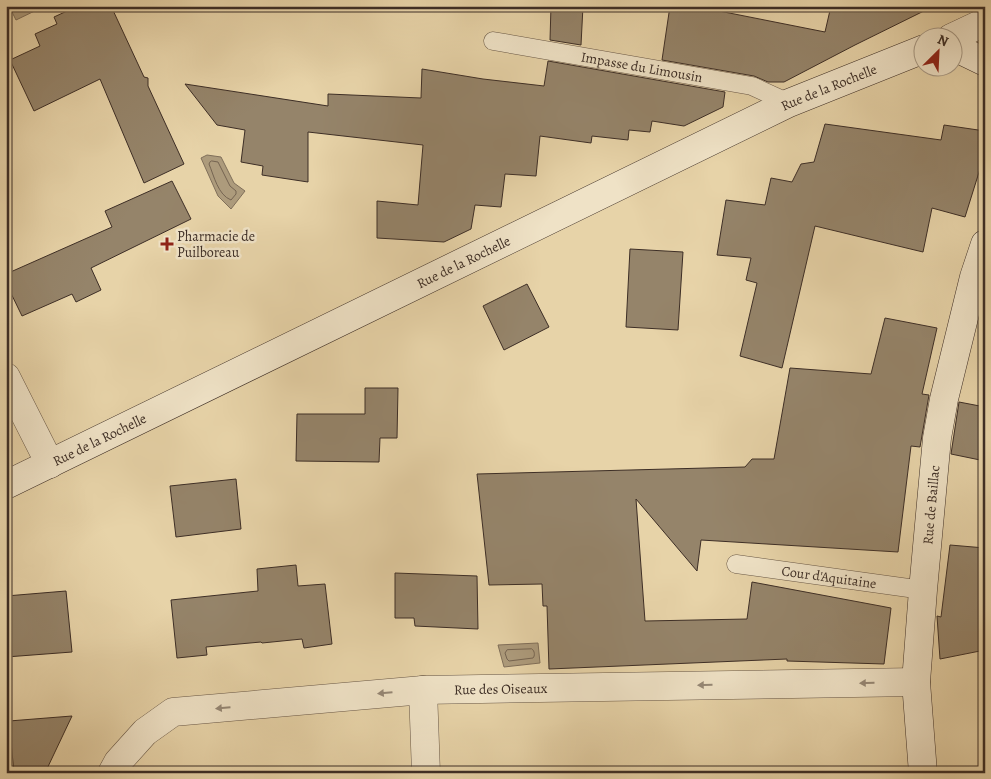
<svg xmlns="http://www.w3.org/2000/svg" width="991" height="779" font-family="Alegreya,serif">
<rect width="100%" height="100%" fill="#e7d3a8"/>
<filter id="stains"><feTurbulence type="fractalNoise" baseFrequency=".004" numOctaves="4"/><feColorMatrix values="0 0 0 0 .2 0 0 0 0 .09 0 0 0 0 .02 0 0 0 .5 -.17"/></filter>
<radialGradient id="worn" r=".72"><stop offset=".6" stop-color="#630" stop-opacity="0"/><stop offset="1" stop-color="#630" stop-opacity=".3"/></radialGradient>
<!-- water -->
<g fill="#ad9b7c" stroke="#806f5a">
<path d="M9 6H45L16 20Z"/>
<path d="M207 155 221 157 234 183 245 191 231 209 218 196 201 158Z"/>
<path d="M538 643 540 663 504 667 498 645Z"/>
</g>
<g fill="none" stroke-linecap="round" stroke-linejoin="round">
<!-- shore -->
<g stroke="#756451" stroke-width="1">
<path d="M212 161 218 162 230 186 236 191V194L231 200C218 195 214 176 209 164L210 162Z"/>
<path d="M532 649C535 651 535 656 533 658L509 661 507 659 505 653 507 650Z"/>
</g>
</g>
<!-- building -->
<g fill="#95846a" stroke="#3d2e26">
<path d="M78 6H111L144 77 148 78V86L184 164 144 183 100 79 34 111 10 60 40 46 35 34 57 24 54 17Z"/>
<path d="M551 6H583L581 45 550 40Z"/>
<path d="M670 6H694L825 32 831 6H934L855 45 784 82H768L754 76 662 60Z"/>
<path d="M548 61 725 92 723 107 684 126 652 121 650 132 629 130 628 140 592 136 591 143 540 136 536 176 505 174 501 207 475 205 471 229 444 242 377 238V201L418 205 423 145 308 132V182L262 175 263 166 241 162 245 130 217 125 185 84 328 106V94L421 98 422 69 483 79 544 86Z"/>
<path d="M825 124 941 140 944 125 985 131V153L965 217 932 208 923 252 815 226 782 368 740 356 757 283 746 280 751 258 717 255 726 200 765 205 771 178 792 182 801 164 814 162Z"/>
<path d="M172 181 191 219 91 268 101 290 76 302 72 294 22 316 6 283V274L112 227 105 211Z"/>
<path d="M630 249 683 252 678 330 626 327Z"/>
<path d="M527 284 549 327 504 350 483 306Z"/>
<path d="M885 318 937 328 922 394 929 395 920 447 911 446 898 552 701 540 697 571 636 499 645 621 747 619 752 582 891 608 884 664 787 661V659L549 669 547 606H543L542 584 489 585 477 474 745 467 752 459H774L790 368 871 374Z"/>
<path d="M365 388H398L397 438H380L379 462 296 461 297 414H365Z"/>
<path d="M959 402 985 407V461L951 454Z"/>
<path d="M236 479 241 529 176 537 170 486Z"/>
<path d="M950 545 985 548V650L940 659 937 616 941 617Z"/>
<path d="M296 565 298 586 325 584 332 644 304 648 302 639 262 643 261 642 206 647 207 655 177 658 171 600 258 591 257 569Z"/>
<path d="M395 573 477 576 478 629 415 626 414 618H395Z"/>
<path d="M66 591 72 652 6 657V596Z"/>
<path d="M72 716 45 773H14L9 721Z"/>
</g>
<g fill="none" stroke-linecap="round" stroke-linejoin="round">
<defs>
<g id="lane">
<path id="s1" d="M493 41 752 86 789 103"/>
<path id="s2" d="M736 564 923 590"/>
</g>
<g id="street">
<path d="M6 377 50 464"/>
<path d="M423 690 426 773"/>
<path id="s3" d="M112 773 118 762 145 732 173 712 423 690 916 682"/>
</g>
<g id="secondary">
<path d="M951 38 985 22"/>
<path d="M954 47 985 62"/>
<path id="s4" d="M6 485 789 103 924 49"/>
<path id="s5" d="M923 773 916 682 923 590 937 438 944 399 974 277 985 244"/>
</g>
</defs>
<!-- lane casing -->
<use href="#lane" stroke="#685746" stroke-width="19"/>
<!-- street casing -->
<use href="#street" stroke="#685746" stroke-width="29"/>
<!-- secondary casing -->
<use href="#secondary" stroke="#3d2e26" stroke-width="29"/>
<!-- lane -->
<use href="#lane" stroke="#efe2c6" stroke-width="18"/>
<!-- street -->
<use href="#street" stroke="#efe2c6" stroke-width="28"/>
<!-- secondary -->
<use href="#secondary" stroke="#efe2c6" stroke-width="28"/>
</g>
<!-- one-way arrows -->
<defs><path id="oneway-solid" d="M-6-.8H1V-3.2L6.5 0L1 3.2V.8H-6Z" transform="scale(1.25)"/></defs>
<g fill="#968876">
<use href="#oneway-solid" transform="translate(867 683) rotate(179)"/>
<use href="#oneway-solid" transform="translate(705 685) rotate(179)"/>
<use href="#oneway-solid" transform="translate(385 693) rotate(175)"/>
<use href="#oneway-solid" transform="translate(223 708) rotate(175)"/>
</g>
<!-- markers -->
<path fill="#8f2418" stroke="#efe2c6" stroke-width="2" d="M164.5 236.5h5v5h5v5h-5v5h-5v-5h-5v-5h5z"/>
<g text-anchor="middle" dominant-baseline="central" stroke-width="5" stroke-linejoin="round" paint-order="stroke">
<!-- street labels -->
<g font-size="14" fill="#3d2e26" stroke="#efe2c6">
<text stroke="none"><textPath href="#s1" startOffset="151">Impasse du Limousin</textPath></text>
<text stroke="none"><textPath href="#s4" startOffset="914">Rue de la Rochelle</textPath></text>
<text stroke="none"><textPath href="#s4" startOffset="509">Rue de la Rochelle</textPath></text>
<text stroke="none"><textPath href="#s4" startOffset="104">Rue de la Rochelle</textPath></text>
<text stroke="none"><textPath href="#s5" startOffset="269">Rue de Baillac</textPath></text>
<text stroke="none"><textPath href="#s2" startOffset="94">Cour d'Aquitaine</textPath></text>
<text stroke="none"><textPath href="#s3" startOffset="416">Rue des Oiseaux</textPath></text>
</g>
<!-- poi labels -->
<g font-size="14" fill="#3d2e26" stroke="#efe2c6" text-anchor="start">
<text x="177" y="236">Pharmacie de<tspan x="177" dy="16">Puilboreau</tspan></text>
</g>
</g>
<!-- margin -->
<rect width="991" height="779" fill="none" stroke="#e7d3a8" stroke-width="25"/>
<rect x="8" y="8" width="976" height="764" fill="none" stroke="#3d2e26" stroke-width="2.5"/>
<rect x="12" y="12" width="966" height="754" fill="none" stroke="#3d2e26"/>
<!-- north arrow -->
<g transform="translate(938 52) rotate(24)"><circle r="24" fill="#efe2c6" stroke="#a89a86"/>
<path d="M0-4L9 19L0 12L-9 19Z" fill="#8f2418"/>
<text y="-8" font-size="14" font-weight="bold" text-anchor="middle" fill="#3d2e26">N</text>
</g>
<rect width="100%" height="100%" filter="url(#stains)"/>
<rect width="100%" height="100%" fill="url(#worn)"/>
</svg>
